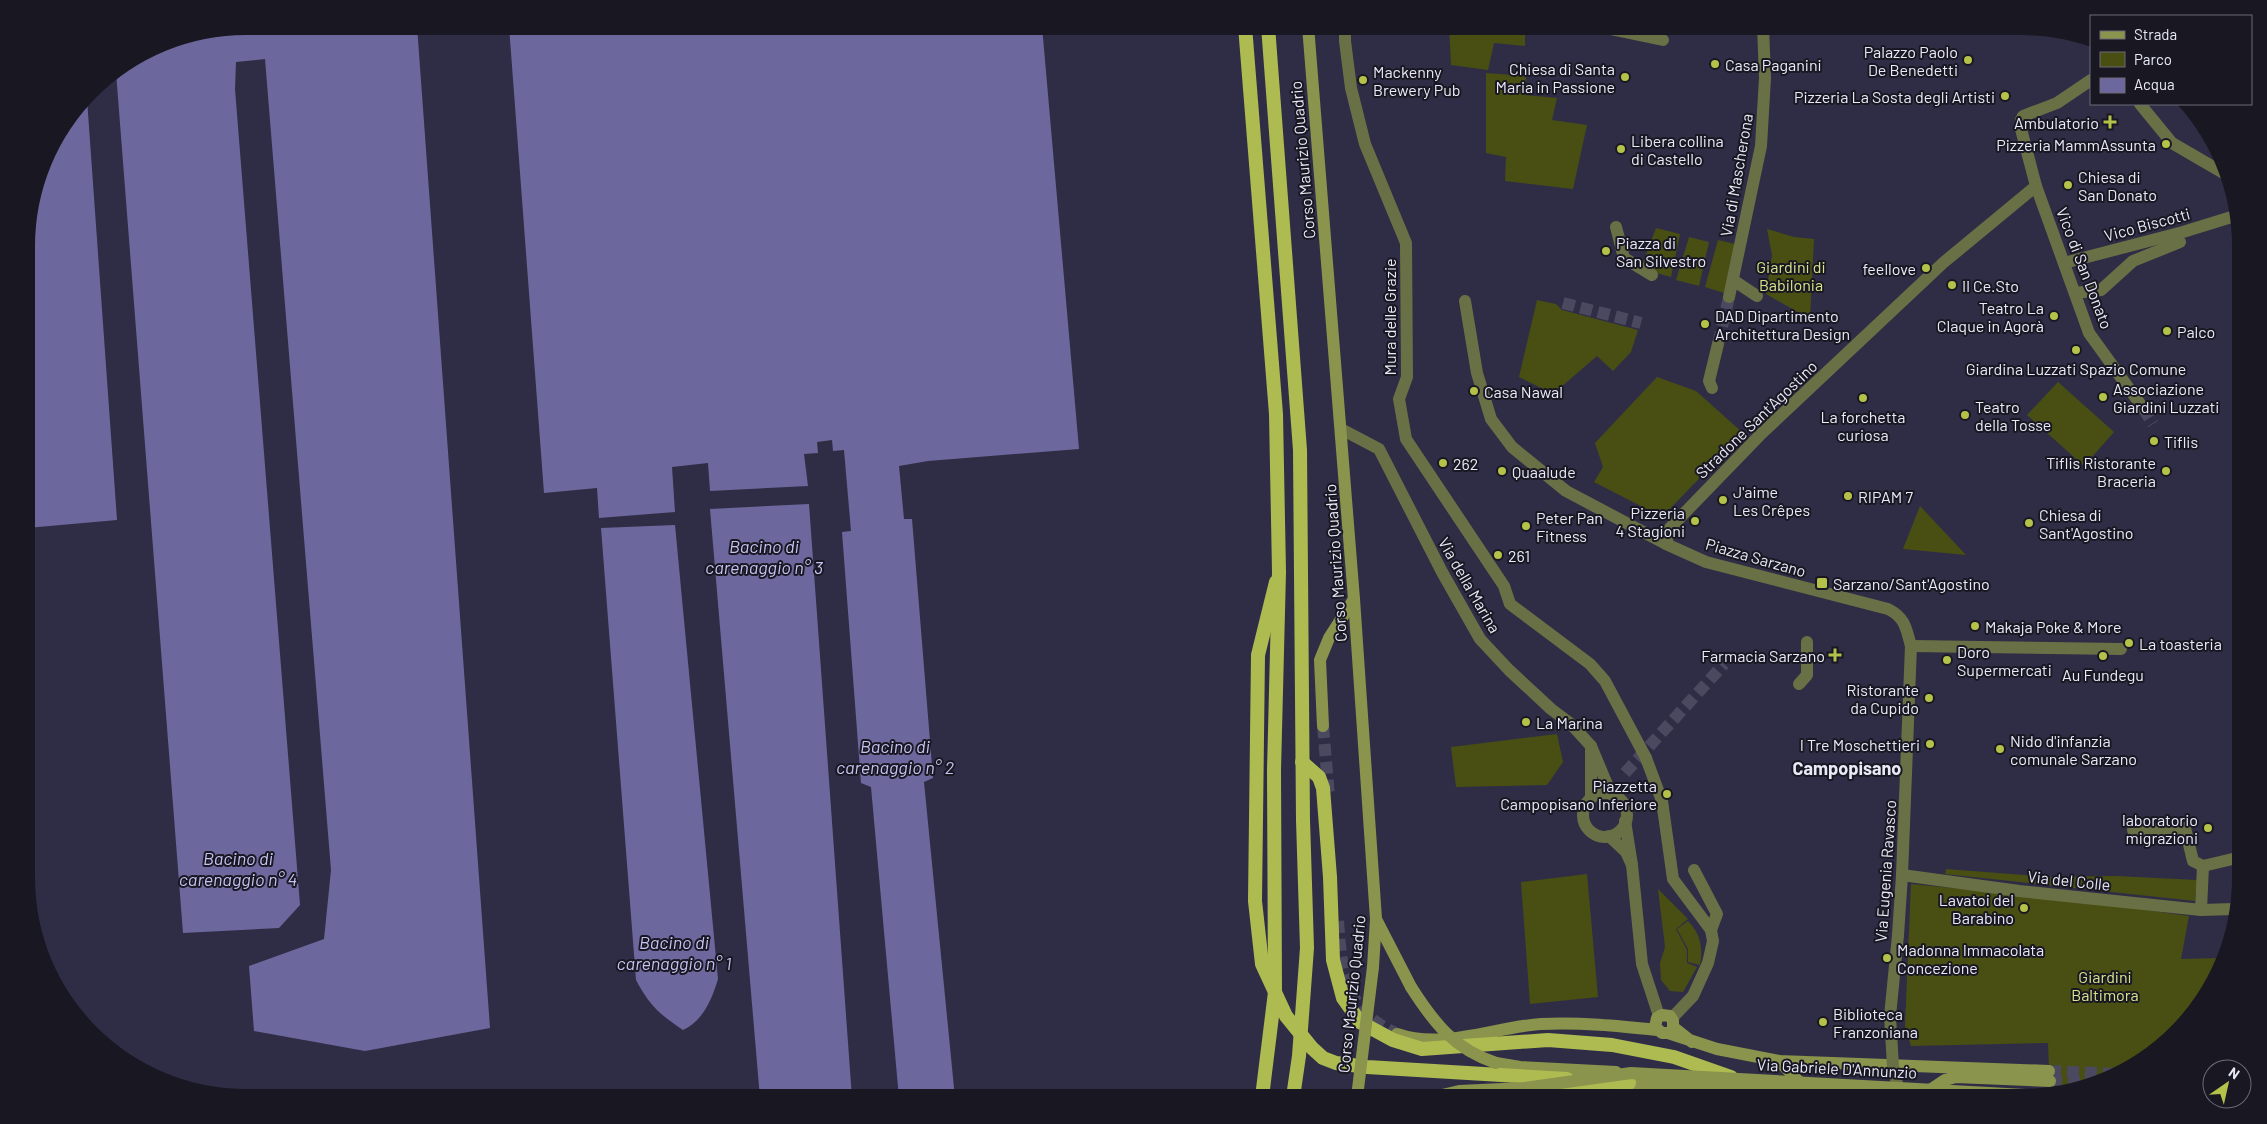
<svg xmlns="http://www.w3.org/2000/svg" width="2267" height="1124" font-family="Barlow,sans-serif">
<rect width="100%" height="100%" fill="#2f2d45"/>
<!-- green -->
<g fill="#494f13">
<path d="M1449 26H1525V46L1494 43 1488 70 1451 65Z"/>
<path d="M1486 73 1526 76 1525 95 1557 98 1552 120 1587 125 1573 189 1505 181 1506 157 1486 153Z"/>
<path d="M1656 228 1680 234 1671 277 1653 272 1654 267 1643 263Z"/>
<path d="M1767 229 1794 237 1814 239 1810 319 1766 294 1772 255Z"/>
<path d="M1689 237 1709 242 1699 286 1676 280Z"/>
<path d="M1718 240 1735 244 1724 293 1705 287Z"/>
<path d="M1537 300 1556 304 1562 310 1638 330 1631 352 1613 371 1597 356 1553 394 1519 377Z"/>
<path d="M1657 377 1696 391 1743 433 1662 517 1594 482 1603 467 1595 443Z"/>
<path d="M2058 382 2114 432 2084 466 2027 415Z"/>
<path d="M1920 506 1966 555 1903 549Z"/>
<path d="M1557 734 1563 762 1547 785 1456 787 1451 747Z"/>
<path d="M1946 869 2049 877 2116 876 2197 880 2195 901 1945 874Z"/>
<path d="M1587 874 1598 997 1530 1004 1521 882Z"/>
<path d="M1911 884 2059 898 2189 916 2181 959 2222 958C2209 1014 2146 1068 2092 1086 2079 1090 2064 1092 2050 1094L2048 1043 1911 1046 1905 1026Z"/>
<path d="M1658 889 1688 919 1676 929 1687 950V963L1697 967 1683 992 1670 991 1661 980 1660 963 1665 947Z"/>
<path d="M1688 921C1701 934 1703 948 1700 965L1688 962V949L1677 929Z"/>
</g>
<!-- water -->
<g fill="#6c689d">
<path d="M246 26H417L490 1028 365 1051 254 1031 249 966 324 939 331 870 265 59 236 62 235 89 300 905 279 928 183 933 116 72 162 43Z"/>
<path d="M509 26H1042L1079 449 928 461 899 466 904 519H912L933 778 924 782 955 1098H899L871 787 861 783 842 532 851 531 844 450 833 451 832 440 817 442 818 453 804 454 808 486 710 491 708 463 672 467 675 512 599 518 597 488 544 493Z"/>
<path d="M87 99 117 520 27 528V231L49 148Z"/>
<path d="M809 504 852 1098H760L710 509Z"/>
<path d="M675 525 718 979C712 999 703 1021 683 1030 658 1013 650 1006 636 980L601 528Z"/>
</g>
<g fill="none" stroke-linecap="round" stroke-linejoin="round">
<!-- pedestrian-tunnel -->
<g stroke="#4b4960" stroke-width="12" stroke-dasharray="12 6" stroke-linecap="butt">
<path d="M1563 303 1641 323"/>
<path d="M1718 344 1729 297"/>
<path d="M2143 408 2153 424"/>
<path d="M1625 773 1724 664"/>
</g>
<!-- secondary-tunnel -->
<g stroke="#4b4960" stroke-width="12" stroke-dasharray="12 6" stroke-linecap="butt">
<path d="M1323 726 1329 796"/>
<path d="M1338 921C1342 973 1344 1008 1395 1033"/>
<path d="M2049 1071 2117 1074"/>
<path d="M2050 1081 2098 1083"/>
</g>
<!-- pedestrian -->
<g stroke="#6a7045" stroke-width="12">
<path d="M1345 26V41L1351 88 1365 144 1406 243 1407 377 1399 399 1406 439 1504 586 1510 604 1590 664 1605 681 1646 758"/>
<path d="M1610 29 1663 40"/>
<path d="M2091 80 2057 103 2023 116 2021 120V129L2036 186 2089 333 2143 408"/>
<path d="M2140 104 2172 143 2227 175"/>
<path d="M1616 227 1624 258 1652 275"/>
<path d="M2064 263 2183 232 2238 215"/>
<path d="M1733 280 1757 296"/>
<path d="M2075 293 2101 290 2133 261 2180 242"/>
<path d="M1729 297 1761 146 1765 78 1763 26"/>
<path d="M1465 301 1477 373 1491 419 1512 447 1566 491 1666 544 1706 562 1888 609C1906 618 1906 629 1911 646L1902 875 2019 891 2201 910 2234 909"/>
<path d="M1712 388 1709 381 1718 344"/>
<path d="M1666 544 1670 528 1760 435 1943 263 2036 186"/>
<path d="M1911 646 2121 649"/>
<path d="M1799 684 1807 675V642"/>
<path d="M2133 830 2185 828 2193 861 2203 866"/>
<path d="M2203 866 2241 857"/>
<path d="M1694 870 1717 914 1711 930"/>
<path d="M2201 910 2203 866"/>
</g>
<!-- minor -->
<g stroke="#6a7045" stroke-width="12">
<path d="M1646 758 1662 801 1673 879 1711 930 1713 941 1708 963 1693 996 1672 1018"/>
<path d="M1898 935 1902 875"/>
</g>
<!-- tertiary -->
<g stroke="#6a7045" stroke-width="12">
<path d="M1341 429 1379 449 1442 572 1480 639 1509 670 1551 709 1571 724 1591 746"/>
<circle cx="1605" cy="815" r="22"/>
<path d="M1591 798V746L1611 794"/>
<path d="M1609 836 1626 852 1632 865 1625 821"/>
<path d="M1632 865 1642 964 1659 1016"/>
</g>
<!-- secondary -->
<g stroke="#8a944c" stroke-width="12">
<path d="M1308 26 1354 599 1376 919 1373 967"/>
<path d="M1323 726 1320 660 1329 638 1354 599"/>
<path d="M1377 921 1411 987"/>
<path d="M1397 1034C1443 1050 1494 1027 1541 1024 1579 1022 1619 1026 1657 1030"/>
<path d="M1692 1042 1673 1027V1021L1670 1016 1662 1015 1657 1018 1655 1027 1662 1033H1668L1717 1049 1779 1061 2049 1071"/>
<path d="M1779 1061 1805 1088"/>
<path d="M1496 1063 1520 1067 1616 1072"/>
<path d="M1629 1083 1868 1097"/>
<path d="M1930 1090 1945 1080 1956 1077 2050 1081"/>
</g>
<!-- trunk -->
<g stroke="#aebb51" stroke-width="14">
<path d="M1276 582 1258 655 1255 901 1262 964 1286 1016 1312 1048 1323 1058 1336 1063 1367 1067 1567 1079"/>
<path d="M1302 762 1319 777 1323 788 1330 877 1333 960 1343 998 1360 1022 1393 1040 1422 1049 1548 1040 1612 1045 1674 1057 1731 1077"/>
<path d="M1594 1081 1629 1083"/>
<path d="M1499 1097 1605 1086"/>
</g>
<!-- minor-bridge -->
<path stroke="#6a7045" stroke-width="12" d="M1898 935 1890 1016 1893 1066 1900 1097"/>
<!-- secondary-bridge -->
<g stroke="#8a944c" stroke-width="12">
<path d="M1411 987C1434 1023 1454 1049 1496 1063"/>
<path d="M1357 1097 1373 967"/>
<path d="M1434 1097 1459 1091 1524 1088 1631 1073 2041 1096"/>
</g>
<!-- trunk-bridge -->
<g stroke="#aebb51" stroke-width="14">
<path d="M1245 26 1276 414 1279 572 1274 770 1275 992 1262 1097"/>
<path d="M1268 26 1300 450 1303 820 1307 948 1299 1056 1293 1097"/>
</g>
</g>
<!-- markers -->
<g fill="#b4c24a" stroke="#181722" stroke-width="2">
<circle cx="1968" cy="60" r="5"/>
<circle cx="1715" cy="64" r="5"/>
<circle cx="1625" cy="77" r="5"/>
<circle cx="1363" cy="80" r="5"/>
<circle cx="2005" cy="96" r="5"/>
<path d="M2107.5 114.5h5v5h5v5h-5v5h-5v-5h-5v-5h5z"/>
<circle cx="2166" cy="144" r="5"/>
<circle cx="1621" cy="149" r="5"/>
<circle cx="2068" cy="185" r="5"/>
<circle cx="1606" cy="251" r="5"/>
<circle cx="1926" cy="268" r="5"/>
<circle cx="1952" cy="285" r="5"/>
<circle cx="2054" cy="316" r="5"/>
<circle cx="1705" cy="324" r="5"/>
<circle cx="2167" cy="331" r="5"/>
<circle cx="2076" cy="350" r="5"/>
<circle cx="1474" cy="391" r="5"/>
<circle cx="2103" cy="397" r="5"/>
<circle cx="1863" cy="398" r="5"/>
<circle cx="1965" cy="415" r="5"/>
<circle cx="2154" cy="441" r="5"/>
<circle cx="1443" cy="463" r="5"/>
<circle cx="1502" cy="471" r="5"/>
<circle cx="2166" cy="471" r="5"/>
<circle cx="1848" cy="496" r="5"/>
<circle cx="1723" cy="500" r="5"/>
<circle cx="1695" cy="521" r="5"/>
<circle cx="2029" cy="523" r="5"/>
<circle cx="1526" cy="526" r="5"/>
<circle cx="1498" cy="555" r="5"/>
<rect x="1816" y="577" width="12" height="12" rx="2.5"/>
<circle cx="1975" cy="626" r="5"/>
<circle cx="2129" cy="643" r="5"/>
<path d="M1832.5 647.5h5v5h5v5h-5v5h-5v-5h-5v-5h5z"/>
<circle cx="2103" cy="656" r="5"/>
<circle cx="1947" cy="660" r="5"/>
<circle cx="1929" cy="698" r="5"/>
<circle cx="1526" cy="722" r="5"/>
<circle cx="1930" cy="744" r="5"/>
<circle cx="2000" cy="749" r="5"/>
<circle cx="1667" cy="794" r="5"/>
<circle cx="2208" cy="828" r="5"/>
<circle cx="2024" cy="908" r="5"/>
<circle cx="1887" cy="958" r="5"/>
<circle cx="1823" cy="1022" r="5"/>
</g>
<g text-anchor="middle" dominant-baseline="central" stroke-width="4" stroke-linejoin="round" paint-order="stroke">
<!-- poi labels -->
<g font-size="16" fill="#e9e9f8" stroke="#181722" text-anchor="start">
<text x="1958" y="51" text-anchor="end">Palazzo Paolo<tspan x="1958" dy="18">De Benedetti</tspan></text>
<text x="1725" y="64">Casa Paganini</text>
<text x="1615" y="68" text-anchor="end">Chiesa di Santa<tspan x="1615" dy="18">Maria in Passione</tspan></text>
<text x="1373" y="71">Mackenny<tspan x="1373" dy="18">Brewery Pub</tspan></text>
<text x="1995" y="96" text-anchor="end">Pizzeria La Sosta degli Artisti</text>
<text x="2099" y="122" text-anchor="end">Ambulatorio</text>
<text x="1631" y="140">Libera collina<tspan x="1631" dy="18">di Castello</tspan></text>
<text x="2156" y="144" text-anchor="end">Pizzeria MammAssunta</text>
<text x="2078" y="176">Chiesa di<tspan x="2078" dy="18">San Donato</tspan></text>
<text x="1616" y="242">Piazza di<tspan x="1616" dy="18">San Silvestro</tspan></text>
<text x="1916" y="268" text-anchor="end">feellove</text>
<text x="1962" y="285">Il Ce.Sto</text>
<text x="2044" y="307" text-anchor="end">Teatro La<tspan x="2044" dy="18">Claque in Agorà</tspan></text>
<text x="1715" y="315">DAD Dipartimento<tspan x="1715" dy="18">Architettura Design</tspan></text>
<text x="2177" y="331">Palco</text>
<text x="2076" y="368" text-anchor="middle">Giardina Luzzati Spazio Comune</text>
<text x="2113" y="388">Associazione<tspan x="2113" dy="18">Giardini Luzzati</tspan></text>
<text x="1484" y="391">Casa Nawal</text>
<text x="1975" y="406">Teatro<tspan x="1975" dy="18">della Tosse</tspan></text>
<text x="1863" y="416" text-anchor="middle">La forchetta<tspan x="1863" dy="18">curiosa</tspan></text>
<text x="2164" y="441">Tiflis</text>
<text x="2156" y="462" text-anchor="end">Tiflis Ristorante<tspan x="2156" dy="18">Braceria</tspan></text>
<text x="1453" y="463">262</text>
<text x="1512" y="471">Quaalude</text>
<text x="1733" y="491">J'aime<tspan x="1733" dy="18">Les Crêpes</tspan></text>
<text x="1858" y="496">RIPAM 7</text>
<text x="1685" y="512" text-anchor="end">Pizzeria<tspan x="1685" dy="18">4 Stagioni</tspan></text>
<text x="2039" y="514">Chiesa di<tspan x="2039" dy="18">Sant'Agostino</tspan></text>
<text x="1536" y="517">Peter Pan<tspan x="1536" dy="18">Fitness</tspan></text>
<text x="1508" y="555">261</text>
<text x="1833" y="583">Sarzano/Sant'Agostino</text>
<text x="1985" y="626">Makaja Poke &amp; More</text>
<text x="2139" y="643">La toasteria</text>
<text x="1957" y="651">Doro<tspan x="1957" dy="18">Supermercati</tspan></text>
<text x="1825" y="655" text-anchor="end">Farmacia Sarzano</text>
<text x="2103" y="674" text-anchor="middle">Au Fundegu</text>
<text x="1919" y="689" text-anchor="end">Ristorante<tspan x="1919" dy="18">da Cupido</tspan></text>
<text x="1536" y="722">La Marina</text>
<text x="2010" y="740">Nido d'infanzia<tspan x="2010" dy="18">comunale Sarzano</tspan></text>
<text x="1920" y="744" text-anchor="end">I Tre Moschettieri</text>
<text x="1657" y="785" text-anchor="end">Piazzetta<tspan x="1657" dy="18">Campopisano Inferiore</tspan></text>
<text x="2198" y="819" text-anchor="end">laboratorio<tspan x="2198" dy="18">migrazioni</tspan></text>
<text x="2014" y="899" text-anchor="end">Lavatoi del<tspan x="2014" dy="18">Barabino</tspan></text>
<text x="1897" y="949">Madonna Immacolata<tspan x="1897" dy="18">Concezione</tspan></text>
<text x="1833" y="1013">Biblioteca<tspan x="1833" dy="18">Franzoniana</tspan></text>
</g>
<!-- street labels -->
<g font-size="16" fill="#e9e9f8" stroke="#181722">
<text transform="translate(1302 160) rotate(-95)">Corso Maurizio Quadrio</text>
<text transform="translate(1736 175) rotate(-80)">Via di Mascherona</text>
<text transform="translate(2147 224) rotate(-15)">Vico Biscotti</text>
<text transform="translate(2085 268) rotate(69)">Vico di San Donato</text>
<text transform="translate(1389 317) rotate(-90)">Mura delle Grazie</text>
<text transform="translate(1756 419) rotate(-44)">Stradone Sant'Agostino</text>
<text transform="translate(1756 557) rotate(16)">Piazza Sarzano</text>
<text transform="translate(1335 563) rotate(-94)">Corso Maurizio Quadrio</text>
<text transform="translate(1470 585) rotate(60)">Via della Marina</text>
<text transform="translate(1885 871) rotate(-86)">Via Eugenia Ravasco</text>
<text transform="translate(2069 880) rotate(6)">Via del Colle</text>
<text transform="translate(1351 994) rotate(-84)">Corso Maurizio Quadrio</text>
<text transform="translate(1837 1068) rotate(3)">Via Gabriele D'Annunzio</text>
</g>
<!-- park labels -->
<g font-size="16" fill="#d8e48c" stroke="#181722">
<text x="1791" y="266">Giardini di<tspan x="1791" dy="18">Babilonia</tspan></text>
<text x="2105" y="976">Giardini<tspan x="2105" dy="18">Baltimora</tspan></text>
</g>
<!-- water labels -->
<g font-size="18" font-style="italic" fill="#c4c2f2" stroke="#181722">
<text x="764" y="546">Bacino di<tspan x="764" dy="21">carenaggio n° 3</tspan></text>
<text x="895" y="746">Bacino di<tspan x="895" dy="21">carenaggio n° 2</tspan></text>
<text x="238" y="858">Bacino di<tspan x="238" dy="21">carenaggio n° 4</tspan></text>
<text x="674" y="942">Bacino di<tspan x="674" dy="21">carenaggio n° 1</tspan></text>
</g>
<!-- neighbourhood labels -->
<g font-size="18" font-weight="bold" fill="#e9e9f8" stroke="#181722">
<text x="1847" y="768">Campopisano</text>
</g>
</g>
<!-- crop -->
<path d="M0 0H2267V1124H0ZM246 35H2021A211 211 0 0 1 2232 246V878A211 211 0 0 1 2021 1089H246A211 211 0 0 1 35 878V246A211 211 0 0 1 246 35Z" fill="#181722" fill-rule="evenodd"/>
<!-- legend -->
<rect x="2090" y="15" width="162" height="90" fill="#181722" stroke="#6c6b78"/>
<rect x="2100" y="31" width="25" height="8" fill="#8a944c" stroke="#6c6b78"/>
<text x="2134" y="40" font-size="15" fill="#e9e9f8">Strada</text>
<rect x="2100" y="52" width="25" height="15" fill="#494f13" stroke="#6c6b78"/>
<text x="2134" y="65" font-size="15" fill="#e9e9f8">Parco</text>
<rect x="2100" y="78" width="25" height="15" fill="#6c689d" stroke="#6c6b78"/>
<text x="2134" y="90" font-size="15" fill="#e9e9f8">Acqua</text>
<!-- north arrow -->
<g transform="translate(2227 1084) rotate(34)"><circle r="24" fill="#181722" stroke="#6c6b78"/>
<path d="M0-4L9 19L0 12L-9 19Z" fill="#b4c24a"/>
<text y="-8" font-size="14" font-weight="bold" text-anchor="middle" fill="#e9e9f8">N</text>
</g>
</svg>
